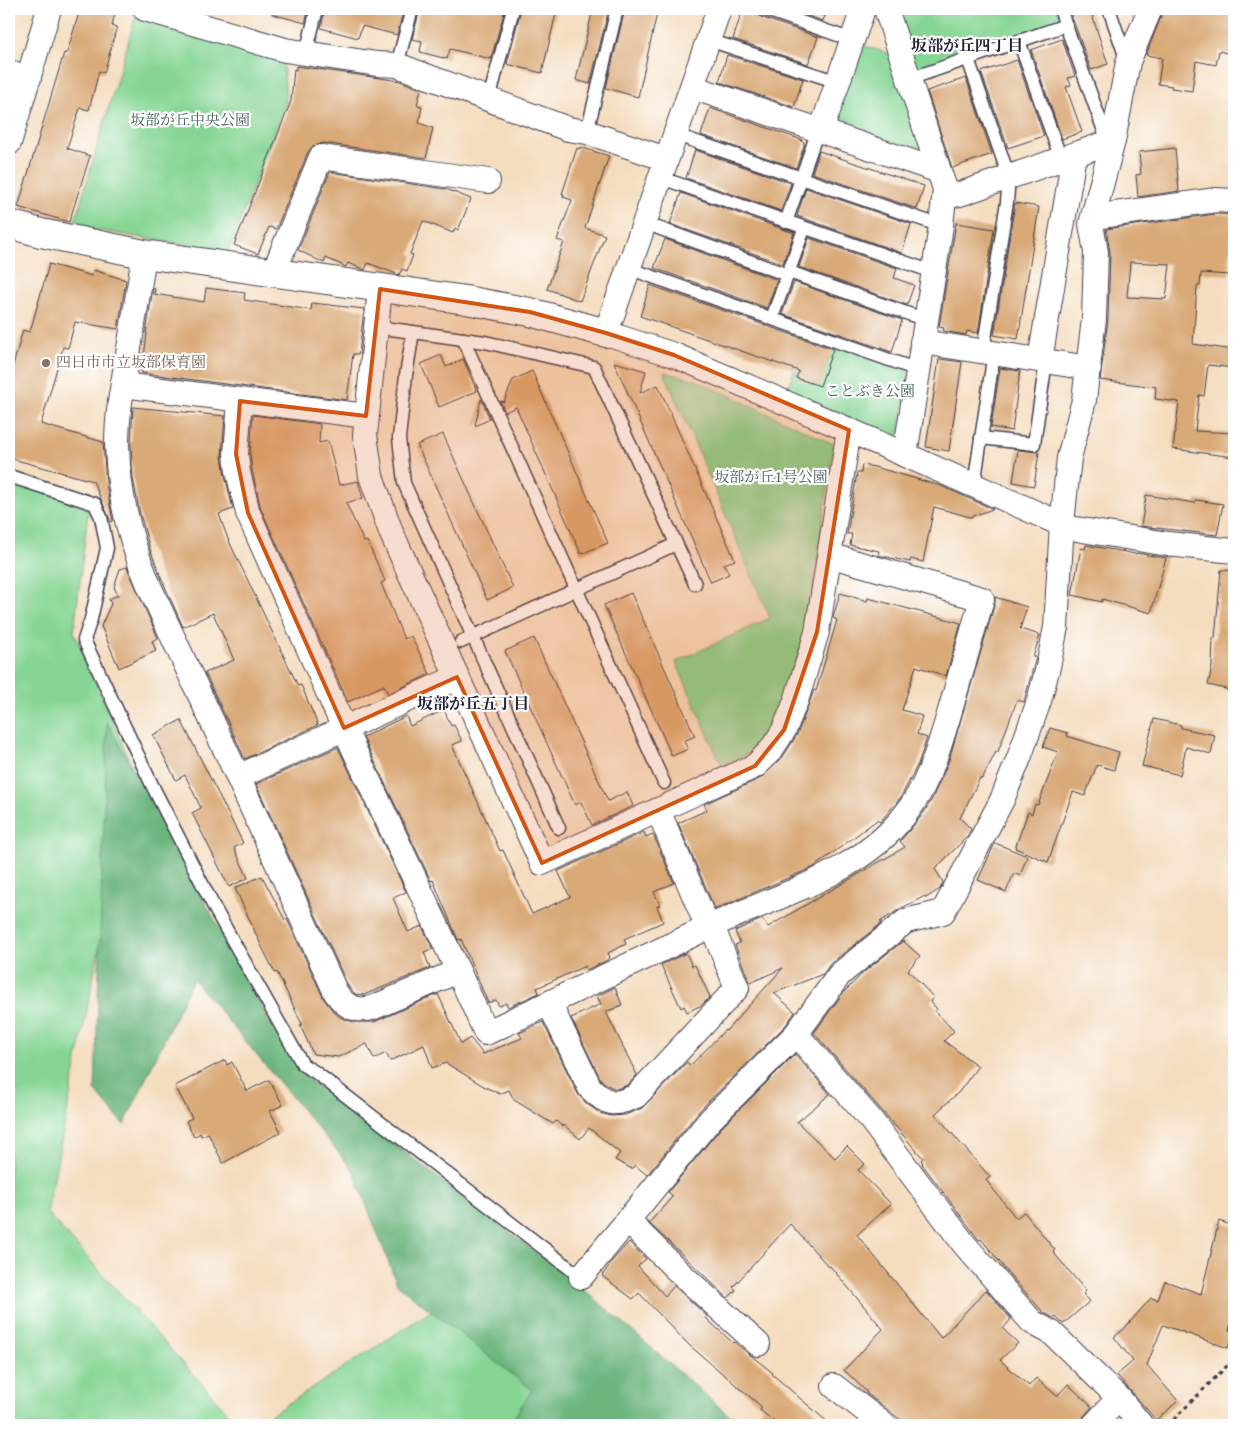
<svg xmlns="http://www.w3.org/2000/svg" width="1243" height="1434" font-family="'Old Standard TT','Noto Serif JP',serif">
<rect width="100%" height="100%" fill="#fff"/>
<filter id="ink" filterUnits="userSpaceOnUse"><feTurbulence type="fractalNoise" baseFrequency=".02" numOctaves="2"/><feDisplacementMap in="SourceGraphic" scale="10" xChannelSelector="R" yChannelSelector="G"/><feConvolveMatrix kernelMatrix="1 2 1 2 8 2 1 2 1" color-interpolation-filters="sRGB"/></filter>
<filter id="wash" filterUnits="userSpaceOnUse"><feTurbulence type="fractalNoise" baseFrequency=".0096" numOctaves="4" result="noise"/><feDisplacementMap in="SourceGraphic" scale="20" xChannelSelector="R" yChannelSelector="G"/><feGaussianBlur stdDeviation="1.12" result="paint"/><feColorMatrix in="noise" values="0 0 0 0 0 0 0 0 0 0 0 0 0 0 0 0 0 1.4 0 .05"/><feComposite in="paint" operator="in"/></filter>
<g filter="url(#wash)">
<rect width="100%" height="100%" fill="#f4ddbf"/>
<!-- green -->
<g fill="#86d594" stroke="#547c68">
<path d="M895 9H1057L1061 22 915 72Z"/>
<path d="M136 15 283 59 286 102 228 252 95 230 74 225Z"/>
<path d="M857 44 891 54 925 155 830 127Z"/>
<path d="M805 335 910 371 898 437 892 438 787 392Z"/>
<path d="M664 372 696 380 834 444 807 628 775 724 747 754 722 766 676 662 770 618Z"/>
<path d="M9 472 90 495 74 632 134 771 47 1213 239 1425H9Z"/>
<path d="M450 1299 543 1383 518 1425H255Z"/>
</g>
<!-- forest -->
<path fill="#6cb67e" stroke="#476c5c" d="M107 722 274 1029 306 1077 579 1285 740 1425H509L532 1390 397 1284 353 1170 193 979 124 1125 95 1090Z"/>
<g id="blocks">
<!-- building -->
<g fill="#d9a977" fill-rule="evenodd">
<path d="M80 9H116L112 26 117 27 104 73 99 71 89 110 80 108 67 148 90 156 69 222 18 207 64 53H67Z"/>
<path d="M273 9H309L305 23 272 14Z"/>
<path d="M325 9H404L397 35 362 26 358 38 321 28Z"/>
<path d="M420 9H505L491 59 450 49 447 59 420 52 422 41 412 39Z"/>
<path d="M521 9H557L542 73 507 64Z"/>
<path d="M593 9H609L590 84 576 80Z"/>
<path d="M625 9H658L638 97 606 88Z"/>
<path d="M743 9H756L758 14 761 17 818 37 808 64 733 39Z"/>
<path d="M788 9H827L823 21Z"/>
<path d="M1069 9H1090L1108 64 1091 70Z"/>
<path d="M1164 9H1214L1234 14V55L1219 51 1216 65 1196 61 1192 91 1171 88 1172 86 1158 84 1162 58 1146 55Z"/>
<path d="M1062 39 1075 76 1068 78 1071 85 1066 87 1082 132 1062 139 1031 50Z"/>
<path d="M727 55 803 79 794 107 719 82Z"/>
<path d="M1017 60 1044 136 1008 148 981 72Z"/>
<path d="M296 66 400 81 421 89 417 105 422 106 419 123 433 128 426 158 323 143 312 147 308 152 276 229 269 227 258 254 234 245 291 101 294 69 296 70Z"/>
<path d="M966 78 992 154 952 168 927 91Z"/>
<path d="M710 108 802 140 801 141 804 142V146L796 168 701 135Z"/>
<path d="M580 147 609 156 585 228 605 235 580 301 547 289 564 242 557 240 572 200 563 197 564 194H562L577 148 579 149Z"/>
<path d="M1175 148 1179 191 1138 197 1136 175 1141 174 1139 152Z"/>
<path d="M695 150 791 183 781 211 686 178Z"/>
<path d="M819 151 924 186 917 209 812 173Z"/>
<path d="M330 172 446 189 471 199 458 230 455 228 453 233 423 221 410 254 413 255 407 271 402 269 399 275 368 263 365 270 348 263 346 267 326 258 324 263 298 250Z"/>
<path d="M806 188 911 224 902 253 797 216Z"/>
<path d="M681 193 794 233 783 264 670 224Z"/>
<path d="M1015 203 1039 207 1018 339 994 335Z"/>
<path d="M1217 214 1232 215 1229 275 1201 273 1200 286H1197L1193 344 1234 350V368L1208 365 1204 396 1199 395 1195 431 1234 433V457L1173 449 1179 402 1155 399 1156 387 1100 380 1108 319 1110 252 1106 229ZM1130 262 1170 264 1166 299 1127 297Z"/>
<path d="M956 223 994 229 978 333 967 331 966 335 943 331 944 328 939 327Z"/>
<path d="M809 238 897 268 894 278 914 285 907 305 799 267Z"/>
<path d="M665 239 777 280 767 308 654 268Z"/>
<path d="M49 264 92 276 93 270 126 280 118 329 75 322 68 348 63 347 41 424 103 442 106 483 113 521 111 522 93 481 9 458V380L23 330 30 332Z"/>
<path d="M794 282 902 320 892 352 782 314Z"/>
<path d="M650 285 833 349 820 386 796 378 799 371 640 316Z"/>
<path d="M153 288 155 289 154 294 204 302 206 288 245 293 244 300 311 310 312 303 364 309 359 354H353L347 400 142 373 147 333H146Z"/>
<path d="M441 355 446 367 463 359 477 391 439 407 421 364Z"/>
<path d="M939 359 962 362 949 451 926 447Z"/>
<path d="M614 362 646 371 640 393 658 385 735 560 724 564 729 574 711 582Z"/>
<path d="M1000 368 1020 371 1012 431 991 427Z"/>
<path d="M532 371 608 543 581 554 516 407 505 412 500 401 504 402 513 380Z"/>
<path d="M481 399 490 419 475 426Z"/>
<path d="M133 407 225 416 222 456 225 475 233 509 219 514 228 539 298 686 301 685 318 725 245 759 205 673 234 660 213 613 183 627 163 582 150 549 140 514 133 479 131 444Z"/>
<path d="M253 415 320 424 319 443 328 441 339 485 358 481 363 498 346 503 364 542 367 541 385 581 381 583 404 639 411 636 430 674 388 694 384 685 348 702 261 509 252 470 250 454Z"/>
<path d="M443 434 513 588 487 600 417 445Z"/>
<path d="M1018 450 1039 452 1034 486 1013 482Z"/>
<path d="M862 465 875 467 941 486 993 509 970 517 934 507 923 562 911 559 910 562 878 555 879 551 850 545 852 534H847L857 473H861Z"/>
<path d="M1146 495 1195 503 1196 500 1223 504 1217 535 1141 526Z"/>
<path d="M1086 545 1136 554V553L1166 558 1151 613 1102 599V602L1072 595 1081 548 1085 549Z"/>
<path d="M127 567 158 638 152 641 156 651 119 668 101 626 111 604 109 599 118 595 114 587 120 569Z"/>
<path d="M1221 570 1234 571V691L1208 685 1212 666 1213 638H1215Z"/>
<path d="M631 593 695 736 684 741 688 749 672 756 604 605Z"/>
<path d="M840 593 867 601 868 598 961 623 946 676 916 666 902 710 922 716 917 734 927 738 918 764 901 797 880 822 877 820 814 867 715 909 678 823 707 810 704 804 761 778 782 758 797 735 814 690 816 691 837 620 833 618Z"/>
<path d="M995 597 1027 607 1020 629 1040 635 1033 657H1036L1024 702 1017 700 998 752H996L982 779 980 778 960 818 971 829 967 837 935 869 943 882 940 889 926 898 925 896 898 910 880 922 882 923 831 963 823 974 774 993 795 1012 786 1025 700 1110 647 1175 635 1165 632 1169 615 1160 620 1153 589 1128 580 1139 564 1125 563 1127 556 1121 553 1124 514 1100 509 1090 500 1094 485 1087 446 1063 432 1068 424 1045 390 1061 386 1053 374 1059 367 1044 338 1057 313 1054 300 1025 302 1024 277 972 275 973 261 945 235 888 262 876 285 920 287 919 324 999 333 1011 340 1017 354 1022H374L438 994 461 1044 470 1038 483 1054 522 1038 519 1033 543 1022 578 1094 587 1104 600 1113 611 1116 625 1115 642 1108 687 1062 690 1066 725 1030 726 1031 783 968 750 983 735 945 740 943 735 931 762 919 768 927 905 847 900 841 923 814 931 801 949 760 995 603Z"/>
<path d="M534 638 608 801 627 792 633 806 592 825 581 802 575 805 505 651Z"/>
<path d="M444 710 451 726 454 725 462 741 452 745 500 851 503 850 532 914 570 897 558 871 644 832 646 837 653 834 674 883 654 892 660 905 657 906 663 922 624 939 626 944 608 953 610 958 604 962 586 970 585 966 537 988 539 993 508 1007 506 1003 499 1006 496 1000 488 1003 461 939 458 940 433 880 431 881 363 737 406 716 410 726Z"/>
<path d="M1154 719 1181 725V728L1215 735 1211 754 1186 747 1180 775 1142 766Z"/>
<path d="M181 720 243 843 234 848 248 878 229 887 192 813 201 808 185 775 176 780 153 735Z"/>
<path d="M1050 728 1068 733 1067 736 1119 752 1114 770 1097 765 1085 796 1073 792 1048 862 1015 848 1028 812 1032 814 1035 804 1038 805 1058 752 1043 747Z"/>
<path d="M338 747 406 892 393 898 408 932 422 926 433 949 424 952 430 968 364 995 355 994 348 986 256 784Z"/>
<path d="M995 843 1027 856 1020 876 1014 873 1006 892 978 880Z"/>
<path d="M903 941 920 956 908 970 934 998 930 1001 937 1009 935 1011 954 1031 944 1041 978 1066 959 1092 935 1114 990 1177 986 1180 1016 1218 1024 1212 1055 1250 1053 1252 1086 1291 1083 1294 1090 1301 1063 1324 1056 1317 1054 1318 1044 1313 1002 1266H1003L981 1239 979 1240 922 1164 923 1163 921 1160 923 1158 814 1033 843 993 864 972Z"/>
<path d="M686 953 692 966 695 965 710 997 702 1005 687 1012 684 1006 681 1008 661 965Z"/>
<path d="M615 987 622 1005 606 1012 637 1075 628 1085 616 1089 609 1086 601 1080 571 1018 601 1004 597 996Z"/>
<path d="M795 1054 830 1094 797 1122 835 1158 847 1146 865 1164 858 1170 891 1204 857 1235 941 1338 986 1290 1011 1319 1003 1329 1018 1343 1000 1360 1029 1386 1036 1378 1057 1396 1068 1384 1092 1407 1084 1416 1081 1425H907L866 1393 867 1392 844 1370 883 1329 830 1266 829 1267 790 1224 733 1287 736 1290 728 1298 649 1223 673 1196 668 1192 720 1129Z"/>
<path d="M225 1060 227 1065 232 1062 247 1091 269 1080 283 1105 270 1111 281 1132 223 1163 208 1133 201 1136 200 1133 194 1137 186 1121 192 1118 175 1086Z"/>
<path d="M1219 1221 1234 1226V1316L1229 1330 1234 1332 1228 1348 1163 1325 1147 1365 1178 1401 1156 1420 1117 1375 1133 1361 1114 1337 1123 1330 1151 1298 1158 1300 1165 1281 1201 1294Z"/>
<path d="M629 1242 646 1259 638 1266 665 1296 674 1286 707 1316 706 1318 733 1343 734 1342 773 1373 772 1374 831 1425H778L760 1410 762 1407 689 1345 639 1293 633 1299 602 1276 612 1261Z"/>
</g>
</g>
</g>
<g filter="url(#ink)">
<use href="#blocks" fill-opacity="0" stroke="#423e4f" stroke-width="1"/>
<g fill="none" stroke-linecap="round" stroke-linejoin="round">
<defs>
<g id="lane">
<path d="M764 9 852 40"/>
<path d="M1060 9 1108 142"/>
<path d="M1109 9 1127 61"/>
<path d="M1019 41 1061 159"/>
<path d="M721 44 838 82"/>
<path d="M306 53 317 9"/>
<path d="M968 59 1009 177 1007 202 983 351"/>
<path d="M397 65 412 9"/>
<path d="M909 79 1066 25"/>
<path d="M489 99 513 9"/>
<path d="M587 132 617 9"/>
<path d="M688 139 941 226"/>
<path d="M673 182 933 272"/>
<path d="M786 222 818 130"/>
<path d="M658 228 788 275"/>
<path d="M789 272 926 320"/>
<path d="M642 273 918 370"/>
<path d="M772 318 804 229"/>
<path d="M376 327 413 332 406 375 399 438 404 483 559 828"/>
<path d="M413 332 463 339"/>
<path d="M981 438 1034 444 1046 361"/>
<path d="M9 476 95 504 101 517 107 548 91 619 84 640 153 787 216 911 303 1065 315 1072 581 1277"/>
<path d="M974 485 994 353"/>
<path d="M461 642 676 544"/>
<path d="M664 783 463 339 485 342 594 367 695 584"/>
</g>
<g id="street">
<path d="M145 9 285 50 377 64 397 65 568 129 587 132 666 159"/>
<path d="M719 9 606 333 674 355 849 430 1070 528 1168 544 1234 551"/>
<path d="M886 9 945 189 941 226 905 455"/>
<path d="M9 72 29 78"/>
<path d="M692 87 939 171"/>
<path d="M821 131 863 9"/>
<path d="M9 143 49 9"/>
<path d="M945 196 960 194 1113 141"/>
<path d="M1094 217 1216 200 1234 201"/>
<path d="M144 254C139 290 133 325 127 360 122 388 117 415 117 444 118 494 130 542 150 588L238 777 336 993C346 1007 355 1012 372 1008L458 971 486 1033C561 998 636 962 711 926 780 894 868 872 912 805 932 775 942 738 952 704 962 669 972 634 982 599L829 555"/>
<path d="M273 274 321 157 488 181"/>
<path d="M380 289 365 435 371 476 391 532 542 863 755 766 771 750 784 730 796 701 817 632 849 430"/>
<path d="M922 342 1089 368"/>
<path d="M1040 360 1074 155"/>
<path d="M123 385 366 416"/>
<path d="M240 401 236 454 238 472 248 513 344 728 458 971"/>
<path d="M238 777 457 677"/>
<path d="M658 810 708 928"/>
<path d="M549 1003 590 1088C607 1105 615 1106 636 1096L737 988 712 926"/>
<path d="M796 1034 871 1120 964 1244 1032 1322 1052 1333 1119 1398 1141 1425"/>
<path d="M627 1220 680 1273 758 1344"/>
<path d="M581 1277 710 1120 796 1034 840 974 906 921 943 912 1002 800 1019 758 1039 701 1048 667 1056 627 1062 523 1069 458 1084 400 1094 319 1096 252 1091 224 1113 141 1128 62 1150 9"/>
<path d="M834 1386 884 1425"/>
<path d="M1094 1425 1119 1398"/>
</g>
<path id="secondary" d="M9 224 41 233 144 254 466 300 530 312 606 333"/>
</defs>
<!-- lane casing -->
<use href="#lane" stroke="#423e4f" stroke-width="15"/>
<!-- street casing -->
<use href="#street" stroke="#423e4f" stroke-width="26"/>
<!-- secondary casing -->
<use href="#secondary" stroke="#423e4f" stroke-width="30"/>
<!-- path -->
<path stroke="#423e4f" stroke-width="3" stroke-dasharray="4 4" stroke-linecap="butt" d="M1168 1425 1234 1359"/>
<!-- lane -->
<use href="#lane" stroke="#fff" stroke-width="12"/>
<!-- street -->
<use href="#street" stroke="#fff" stroke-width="24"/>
<!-- secondary -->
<use href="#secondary" stroke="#fff" stroke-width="28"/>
</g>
</g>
<!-- marked area -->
<path fill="#d45411" fill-opacity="0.2" stroke="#d45411" stroke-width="4" stroke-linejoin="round" d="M380 289 530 312 606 333 674 355 849 430 817 632 784 730 755 766 542 863 457 677 344 728 248 513 236 454 240 401 366 416Z"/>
<!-- markers -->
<circle fill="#8d6e63" stroke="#fff" stroke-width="2" cx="46" cy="363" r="5"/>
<g text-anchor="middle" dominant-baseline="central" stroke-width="4.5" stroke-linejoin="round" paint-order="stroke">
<!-- park labels -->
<g font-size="15" fill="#45615a" stroke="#fff">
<text x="190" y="121">坂部が丘中央公園</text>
<text x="870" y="392">ことぶき公園</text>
<text x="771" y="478">坂部が丘1号公園</text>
</g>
<!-- education labels -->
<g font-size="15" fill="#785e54" stroke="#fff" text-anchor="start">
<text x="56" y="363">四日市市立坂部保育園</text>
</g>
<!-- neighbourhood labels -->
<g font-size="16" font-weight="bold" fill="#22223b" stroke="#fff">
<text x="967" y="47">坂部が丘四丁目</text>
<text x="473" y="705">坂部が丘五丁目</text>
</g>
</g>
<!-- margin -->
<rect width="1243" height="1434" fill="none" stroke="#fff" stroke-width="30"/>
</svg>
